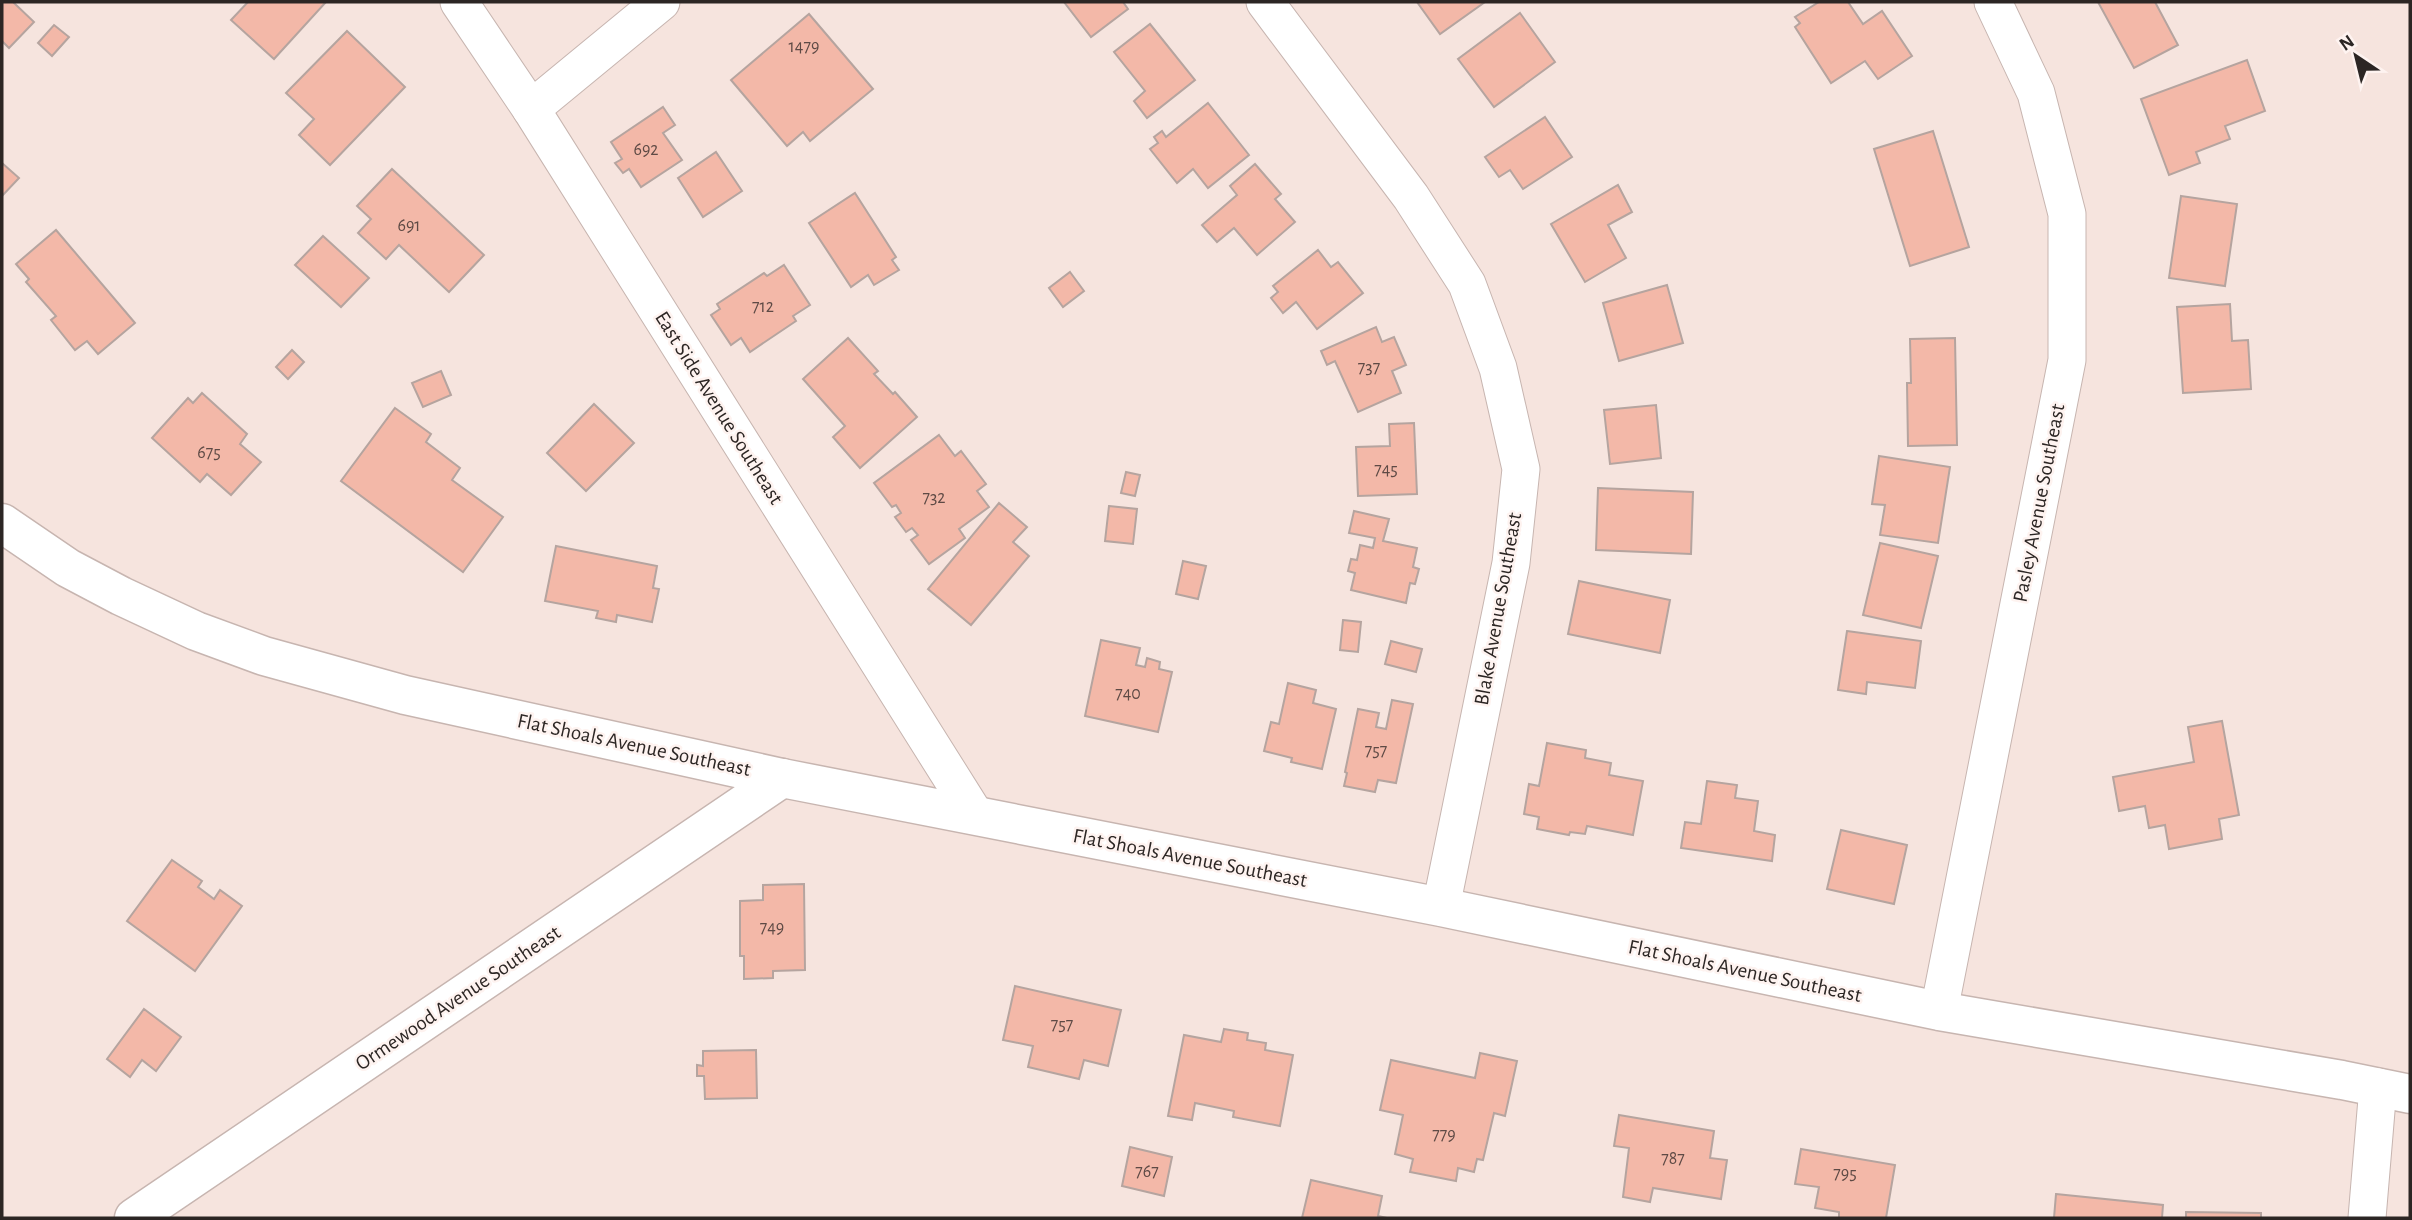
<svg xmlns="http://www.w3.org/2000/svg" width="2412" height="1220" font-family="'Alegreya Sans',sans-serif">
<rect width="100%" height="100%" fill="#f6e4de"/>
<!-- building -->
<g fill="#f3b8a8" stroke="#b5a49f" stroke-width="2">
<path d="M2 2H13L34 22 9 48 2 41Z"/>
<path d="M248 2H326L274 59 231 20Z"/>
<path d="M1064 2H1123L1128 9 1091 37Z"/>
<path d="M1417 2H1485L1440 34Z"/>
<path d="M1819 2H1848L1863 24 1882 11 1912 56 1878 79 1865 61 1831 83 1795 27 1800 23 1795 17Z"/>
<path d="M2098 2H2155L2178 45 2134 68Z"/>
<path d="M1520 13 1555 62 1494 107 1458 59Z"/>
<path d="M809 14 873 89 810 141 803 132 787 146 731 80Z"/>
<path d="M1150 24 1195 80 1147 118 1134 101 1145 91 1114 52Z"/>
<path d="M54 25 69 37 52 56 38 43Z"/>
<path d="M347 31 405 87 330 165 299 135 314 119 286 93Z"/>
<path d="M2247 60 2265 111 2225 126 2230 139 2196 152 2200 163 2169 175 2141 99Z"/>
<path d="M1208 103 1249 155 1208 188 1193 169 1177 183 1150 149 1158 143 1154 137 1162 131 1166 137Z"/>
<path d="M663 107 675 125 663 133 682 160 641 187 629 169 623 173 615 163 622 159 611 142Z"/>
<path d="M1545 117 1572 157 1523 189 1510 170 1499 177 1485 157Z"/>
<path d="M1933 131 1969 247 1910 266 1874 149Z"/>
<path d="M716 152 742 191 703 217 678 178Z"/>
<path d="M2 163 19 178 2 196Z"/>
<path d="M1255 164 1281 194 1275 199 1295 222 1257 255 1234 228 1217 242 1202 225 1237 195 1230 186Z"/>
<path d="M392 169 484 255 449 292 399 245 386 259 358 233 371 219 357 206Z"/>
<path d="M1618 185 1632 212 1608 225 1626 258 1585 282 1551 224Z"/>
<path d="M855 193 896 257 892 260 899 270 874 285 868 275 851 287 809 223Z"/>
<path d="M2181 196 2237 204 2225 286 2169 278Z"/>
<path d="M56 230 135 323 98 354 87 341 75 350 51 320 56 316 26 282 29 279 16 264Z"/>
<path d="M323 236 369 278 341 307 295 265Z"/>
<path d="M1318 250 1331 267 1338 262 1363 293 1317 329 1296 302 1283 313 1271 298 1278 292 1273 286Z"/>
<path d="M784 265 810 305 793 316 796 321 750 352 741 338 731 345 711 315 720 309 717 304 764 273 767 276Z"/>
<path d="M1070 272 1084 291 1063 307 1049 288Z"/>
<path d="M1667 285 1683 343 1619 361 1603 303Z"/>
<path d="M2230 304 2232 341 2248 340 2251 389 2183 393 2177 307Z"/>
<path d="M1376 327 1382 342 1394 337 1406 365 1392 371 1401 393 1358 412 1335 361 1327 365 1321 351Z"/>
<path d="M848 338 878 371 874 374 893 394 895 392 917 417 860 468 833 437 845 426 803 379Z"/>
<path d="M1955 338 1957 445 1908 446 1907 383H1911L1910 339Z"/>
<path d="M292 350 304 362 288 379 276 367Z"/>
<path d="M441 371 451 395 423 407 412 383Z"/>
<path d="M202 393 247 434 240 444 261 462 231 495 207 474 200 482 152 438 188 398 193 403Z"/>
<path d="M594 404 634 443 586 491 547 453Z"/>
<path d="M1656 405 1661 458 1610 464 1604 410Z"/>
<path d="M395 408 431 434 426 442 460 468 452 480 503 517 463 572 341 481Z"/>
<path d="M1414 423 1417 494 1358 496 1356 447 1390 446 1389 424Z"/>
<path d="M939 435 955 456 961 451 986 484 977 491 989 507 959 529 965 538 929 564 911 540 918 535 912 528 906 532 895 517 901 513 896 505 892 507 874 483Z"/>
<path d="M1879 456 1950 467 1938 543 1880 535 1885 505 1872 504Z"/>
<path d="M1126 472 1140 475 1135 496 1121 493Z"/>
<path d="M1598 488 1693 492 1691 554 1596 550Z"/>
<path d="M999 503 1027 527 1013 542 1029 556 971 625 928 589Z"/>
<path d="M1109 506 1137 509 1133 544 1105 541Z"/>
<path d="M1354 511 1389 519 1383 541 1417 548 1413 567 1419 569 1415 584 1410 583 1406 603 1351 590 1355 573 1348 571 1351 559 1357 560 1360 545 1373 548 1375 538 1349 533Z"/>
<path d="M1880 543 1938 556 1921 628 1863 615Z"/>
<path d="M556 546 657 566 653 588 659 589 652 622 617 615 616 622 596 618 598 611 545 601Z"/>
<path d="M1183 561 1206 566 1198 599 1176 594Z"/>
<path d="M1579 581 1670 600 1660 653 1568 634Z"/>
<path d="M1343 620 1361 622 1358 652 1340 650Z"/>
<path d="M1847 631 1921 641 1915 688 1867 682 1866 694 1838 690Z"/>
<path d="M1101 640 1140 648 1136 665 1145 667 1147 658 1160 662 1159 669 1172 672 1158 732 1085 716Z"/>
<path d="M1391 641 1422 649 1416 672 1385 664Z"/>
<path d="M1288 683 1316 690 1313 703 1336 709 1322 769 1291 762 1292 758 1264 751 1271 722 1279 724Z"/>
<path d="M1392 700 1413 704 1396 783 1378 780 1375 792 1344 786 1347 773 1345 772 1358 709 1379 713 1376 727 1386 729Z"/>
<path d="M2222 721 2239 815 2219 819 2222 839 2169 849 2165 825 2149 828 2145 806 2119 811 2113 777 2194 762 2188 727Z"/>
<path d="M1547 743 1586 750 1585 758 1611 763 1609 775 1643 781 1633 835 1587 826 1585 834 1570 832 1569 835 1537 829 1539 817 1524 814 1529 784 1539 786Z"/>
<path d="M1707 781 1737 785 1735 798 1758 801 1754 831 1775 835 1772 861 1681 848 1685 822 1701 824Z"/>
<path d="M1841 830 1907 845 1894 904 1827 889Z"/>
<path d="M172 860 202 881 198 887 214 899 220 890 242 906 195 971 127 921Z"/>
<path d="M804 884 805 970 773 971V978L744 979V956H740V901L763 900V885Z"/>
<path d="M1015 986 1121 1010 1108 1066 1084 1060 1079 1079 1028 1067 1033 1046 1003 1040Z"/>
<path d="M144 1009 181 1037 156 1071 142 1060 130 1077 107 1059Z"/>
<path d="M1224 1029 1248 1033 1247 1040 1266 1043 1265 1050 1293 1055 1280 1126 1233 1117 1234 1111 1195 1103 1192 1120 1168 1116 1184 1035 1221 1042Z"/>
<path d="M756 1050 757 1098 705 1099 704 1076H697V1065L703 1066V1051Z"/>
<path d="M1480 1053 1517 1061 1505 1116 1494 1113 1483 1160 1477 1159 1474 1172 1458 1168 1456 1181 1410 1172 1413 1159 1395 1154 1403 1115 1380 1110 1391 1060 1475 1078Z"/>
<path d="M1619 1115 1714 1131 1710 1158 1727 1160 1721 1199 1653 1188 1650 1202 1623 1197 1629 1148 1614 1146Z"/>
<path d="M1130 1147 1172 1157 1164 1196 1122 1186Z"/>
<path d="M1801 1149 1895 1165 1886 1218H1839V1212L1815 1208 1819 1187 1795 1184Z"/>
<path d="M1311 1180 1382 1196 1378 1216 1387 1218H1302Z"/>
<path d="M2056 1194 2163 1205 2162 1218H2054Z"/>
<path d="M2186 1212 2261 1213V1218H2186Z"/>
</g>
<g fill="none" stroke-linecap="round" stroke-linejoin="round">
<defs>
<g id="minor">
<path d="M459 2 531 109 975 815"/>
<path d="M1265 2 1411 197 1467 284 1498 368 1521 469 1511 563 1441 907"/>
<path d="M531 109 661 2"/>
<path d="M1939 1011 2067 360V214L2036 93 1993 2"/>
<path d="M2367 1218 2378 1087"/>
</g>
<g id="tertiary">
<path d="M2 523 68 568 121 596 196 631 264 656 405 695 782 778 1441 907 1939 1011 2342 1080 2410 1094"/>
<path d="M134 1218 782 778"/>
</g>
</defs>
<!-- minor casing -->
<use href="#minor" stroke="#c7b5b0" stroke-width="39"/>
<!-- tertiary casing -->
<use href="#tertiary" stroke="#c7b5b0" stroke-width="41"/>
<!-- minor -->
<use href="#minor" stroke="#fff" stroke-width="37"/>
<!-- tertiary -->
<use href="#tertiary" stroke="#fff" stroke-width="38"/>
</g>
<g text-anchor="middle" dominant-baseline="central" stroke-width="5" stroke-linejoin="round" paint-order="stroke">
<!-- number labels -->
<g font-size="18" fill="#5e4a45">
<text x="804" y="47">1479</text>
<text x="646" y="150">692</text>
<text x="409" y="226">691</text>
<text x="763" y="307">712</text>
<text x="1369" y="368">737</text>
<text x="209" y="453">675</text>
<text x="1386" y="470">745</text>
<text x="934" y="498">732</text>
<text x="1128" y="694">740</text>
<text x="1376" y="751">757</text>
<text x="772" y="928">749</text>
<text x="1062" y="1025">757</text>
<text x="1444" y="1135">779</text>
<text x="1673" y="1159">787</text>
<text x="1147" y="1172">767</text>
<text x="1845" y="1174">795</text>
</g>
<!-- street labels -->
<g font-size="21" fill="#2c2624" stroke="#fef3f0">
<text transform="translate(719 408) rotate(58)">East Side Avenue Southeast</text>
<text transform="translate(2039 503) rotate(-79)">Pasley Avenue Southeast</text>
<text transform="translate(1498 609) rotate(-80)">Blake Avenue Southeast</text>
<text transform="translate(634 745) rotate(12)">Flat Shoals Avenue Southeast</text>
<text transform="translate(1190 858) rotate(11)">Flat Shoals Avenue Southeast</text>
<text transform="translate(1745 971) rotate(12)">Flat Shoals Avenue Southeast</text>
<text transform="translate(458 998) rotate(-34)">Ormewood Avenue Southeast</text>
</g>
</g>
<!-- border -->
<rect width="2412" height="1220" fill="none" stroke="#2c2624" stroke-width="7"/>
<!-- north arrow -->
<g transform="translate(2356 56) rotate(325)" stroke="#fef3f0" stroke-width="5" paint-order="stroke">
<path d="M0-5L12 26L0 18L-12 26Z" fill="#2c2624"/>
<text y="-10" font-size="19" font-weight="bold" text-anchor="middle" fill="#2c2624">N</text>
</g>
</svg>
